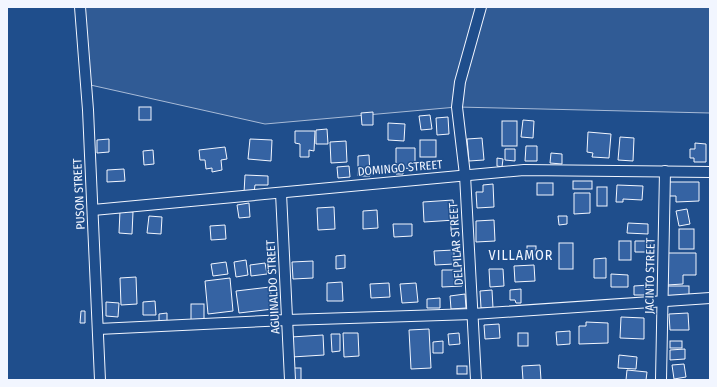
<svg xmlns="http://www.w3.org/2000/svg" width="717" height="387" font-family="'Fira Sans Condensed',sans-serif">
<rect width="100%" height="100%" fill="#1f4e8c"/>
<!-- built -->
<path fill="#305b95" stroke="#a8bbd7" d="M81 7H710V113L457 107 265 124 86 84Z"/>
<!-- building -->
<g fill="#3563a3" stroke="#f2f6ff">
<rect x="139" y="107" width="12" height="13"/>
<path d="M373 112V125H362L361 113Z"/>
<path d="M430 115 432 129 421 130 419 116Z"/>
<path d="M448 117 449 134 437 135 436 118Z"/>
<path d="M523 120 534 121 533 138 521 137Z"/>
<rect x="502" y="121" width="15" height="25"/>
<path d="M388 123 405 124 404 141 388 140Z"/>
<path d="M327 129 328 144H316V130Z"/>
<path d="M295 131H315L314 151 309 150V157H300V144L295 143Z"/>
<path d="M588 132 611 134 609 158 592 157 593 153 587 152Z"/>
<path d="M620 137 634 138 633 161 618 160Z"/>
<path d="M482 138 484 160 469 161 467 139Z"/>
<path d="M109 139V152L97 153V140Z"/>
<path d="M250 139 272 140 271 161 248 159Z"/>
<rect x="420" y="140" width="16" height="17"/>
<path d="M346 141 347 162 331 163 330 142Z"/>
<path d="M695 143 706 144V162H694V158H690V149H695Z"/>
<path d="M526 146H537V161H525Z"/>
<path d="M225 147 227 159 221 160 222 170 212 172V168L206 169 205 160H200L199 150Z"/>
<path d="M396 148H415V169L403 168V174H396Z"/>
<path d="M505 149H515V161L505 160Z"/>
<path d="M153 150 154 164 144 165 143 151Z"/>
<path d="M551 153 562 154V164L550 163Z"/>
<path d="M369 155 370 176H358V156Z"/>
<path d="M497 158 503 159 502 167 497 166Z"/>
<path d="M349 166 350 177 338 178 337 167Z"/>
<path d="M124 169 125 181 107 182V170Z"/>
<path d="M245 175 268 176V185H255L254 193H244Z"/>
<rect x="573" y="181" width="19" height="8"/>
<path d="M669 182H699V201L676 202V196H669Z"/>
<rect x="537" y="183" width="16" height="12"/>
<path d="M493 184 494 207 477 208 476 192H483V185Z"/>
<path d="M617 185 643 186 642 200 623 199V202H616Z"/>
<rect x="597" y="187" width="10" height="19"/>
<path d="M574 193H590V213L574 214Z"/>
<path d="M453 200 455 220 424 222 423 202Z"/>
<path d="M249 203 250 217 239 218 237 205Z"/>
<path d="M334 207 335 229 318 230 317 208Z"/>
<path d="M687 209 690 224 679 226 676 211Z"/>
<path d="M377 210 378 228 363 229V211Z"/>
<path d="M120 211 133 212 132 234 119 233Z"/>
<path d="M149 216 162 217 161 234 147 233Z"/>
<path d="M558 216H567V224L559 225Z"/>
<path d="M494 220 495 241 476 242V221Z"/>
<path d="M628 223 648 224V234L627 233Z"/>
<path d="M393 224H412V236L394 237Z"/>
<path d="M225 225 226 239 211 240 210 226Z"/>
<rect x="679" y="229" width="15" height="20"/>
<rect x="619" y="241" width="12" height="19"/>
<path d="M635 241H651L650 252H635Z"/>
<rect x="559" y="243" width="14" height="26"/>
<rect x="527" y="246" width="9" height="9"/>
<path d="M454 250V264L435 265 434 251Z"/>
<path d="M666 253H696V275H683V284L667 285Z"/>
<path d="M345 255V268L336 269V256Z"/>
<path d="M606 258V278H594V259Z"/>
<path d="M246 260 248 275 236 277 234 262Z"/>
<path d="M313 261V278L293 279 292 262Z"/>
<path d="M226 262 228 274 213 276 211 264Z"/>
<path d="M265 263 267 274 251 276 250 265Z"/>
<path d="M534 265 535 281 515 282 514 266Z"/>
<path d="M489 269H503L504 286 490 287Z"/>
<path d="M442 270H461L462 286 442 287Z"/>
<path d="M611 274 628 275V287H611Z"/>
<path d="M136 277 137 304 121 305 120 278Z"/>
<path d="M230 278 233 311 208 314 205 281Z"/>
<path d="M342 282 343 301H327V283Z"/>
<path d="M389 283 390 297 371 298 370 284Z"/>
<path d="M416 283 418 302 402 303 400 284Z"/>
<path d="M649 285V295H634V286Z"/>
<rect x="666" y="286" width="23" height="10"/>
<path d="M270 287 273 309 239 313 236 291Z"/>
<path d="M521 289V303H516L515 300H510V290Z"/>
<path d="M492 290 493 308H481L480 291Z"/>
<path d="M465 294 466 308 451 309 450 296Z"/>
<path d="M440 298V308H427V299Z"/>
<path d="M155 301 156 315H143V302Z"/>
<path d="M106 302 119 303 118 317 106 316Z"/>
<rect x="191" y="304" width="13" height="19"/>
<path d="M81 311H85V323H80Z"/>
<path d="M167 313V323L159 324V314Z"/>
<path d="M688 313 689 330H670L669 314Z"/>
<path d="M621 317 644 318V339L620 338Z"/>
<path d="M586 322 608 323V343L579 344V326H586Z"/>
<path d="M499 324 500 338 485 339 484 325Z"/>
<path d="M429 329 431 368 411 369 409 330Z"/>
<path d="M570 331V344L557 345 556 332Z"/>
<path d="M343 333H358L359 356 344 357Z"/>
<path d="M459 333 460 344 449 345 448 334Z"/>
<rect x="518" y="333" width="10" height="13"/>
<path d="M331 334H340V351L332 352Z"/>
<path d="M323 335 324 355 292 357 291 337Z"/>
<path d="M443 341V353H433V342Z"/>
<rect x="670" y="341" width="12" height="7"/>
<path d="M685 349V359L670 360V350Z"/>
<path d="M619 355 637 357 636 369 618 368Z"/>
<path d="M684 364 686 377 674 379 672 365Z"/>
<path d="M540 365 541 380H523L522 366Z"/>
<rect x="457" y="366" width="10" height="8"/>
<rect x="292" y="368" width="9" height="12"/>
<path d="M627 370 647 372 646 380H626Z"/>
</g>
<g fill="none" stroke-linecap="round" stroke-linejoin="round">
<defs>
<g id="minor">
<path d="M80 7 88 110 100 380"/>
<path d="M281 193 290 380"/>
<path d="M93 210 524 170 710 172"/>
<path d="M98 329 287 320 473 314 710 298"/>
<path d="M476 380 465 175 457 107 460 82 481 7"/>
<path d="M661 380 665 171"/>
</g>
</defs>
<!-- minor casing -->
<use href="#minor" stroke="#f2f6ff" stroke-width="12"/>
<!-- minor -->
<use href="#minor" stroke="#1f4e8c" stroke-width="10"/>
</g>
<g text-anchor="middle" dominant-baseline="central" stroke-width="3" stroke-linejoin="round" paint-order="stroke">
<!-- street labels -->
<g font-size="12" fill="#f2f6ff" stroke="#1f4e8c">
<text transform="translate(400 168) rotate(-5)">DOMINGO STREET</text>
<text transform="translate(79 194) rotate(-93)">PUSON STREET</text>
<text transform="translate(456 244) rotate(-94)">DELPILAR STREET</text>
<text transform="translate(650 276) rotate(-89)">JACINTO STREET</text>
<text transform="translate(273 287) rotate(-93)">AGUINALDO STREET</text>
</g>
<!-- quarter labels -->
<g font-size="14" letter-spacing="1" fill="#f2f6ff" stroke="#1f4e8c">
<text x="521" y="255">VILLAMOR</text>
</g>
</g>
<!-- border -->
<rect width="717" height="387" fill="none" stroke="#f2f6ff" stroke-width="16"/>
</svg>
